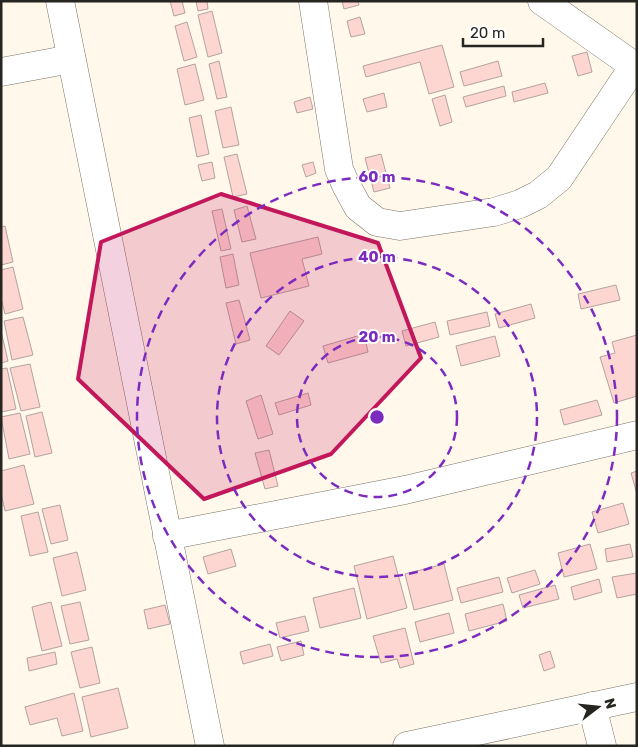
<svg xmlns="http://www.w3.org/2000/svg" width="638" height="747" font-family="Rubik,sans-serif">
<rect width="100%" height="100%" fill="#fff8eb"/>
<!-- building -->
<g fill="#fdd5d1" stroke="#b3a3a1">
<path d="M170 1H182L185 13 174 16Z"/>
<path d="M196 1H207L208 9 198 11Z"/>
<path d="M342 1H358L359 5 344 9Z"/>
<path d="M212 11 222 53 208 57 198 15Z"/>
<path d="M360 17 365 34 351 37 347 21Z"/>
<path d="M187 22 197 57 184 61 175 26Z"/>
<path d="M442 45 454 87 429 94 420 62 366 77 363 66Z"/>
<path d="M587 52 592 72 578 76 572 56Z"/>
<path d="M219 61 227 97 217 99 209 64Z"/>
<path d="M498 61 502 76 464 86 460 72Z"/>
<path d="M195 64 204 100 185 105 177 69Z"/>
<path d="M545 83 548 93 514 102 512 92Z"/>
<path d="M504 86 506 96 466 107 463 97Z"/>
<path d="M384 93 387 107 367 112 363 99Z"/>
<path d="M445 95 452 122 440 126 432 99Z"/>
<path d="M310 97 313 109 297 113 294 102Z"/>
<path d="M231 107 239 145 223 148 215 111Z"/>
<path d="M201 115 209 154 197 157 189 118Z"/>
<path d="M237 154 247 194 233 197 224 157Z"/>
<path d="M381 154 390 188 374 192 365 158Z"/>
<path d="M212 162 215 178 202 181 198 165Z"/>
<path d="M313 162 316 173 306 177 302 165Z"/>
<path d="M247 206 256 239 242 242 234 210Z"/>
<path d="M222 209 231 249 221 251 212 211Z"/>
<path d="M5 226 13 262 1 265V227Z"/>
<path d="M318 237 322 254 302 259 309 286 261 298 250 253Z"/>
<path d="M233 254 239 285 226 288 220 257Z"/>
<path d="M13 267 23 309 5 314 1 298V270Z"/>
<path d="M616 285 620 300 581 309 578 294Z"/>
<path d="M239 300 250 340 236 344 226 303Z"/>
<path d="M531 304 535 318 499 328 495 314Z"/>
<path d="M290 311 304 321 279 355 266 346Z"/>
<path d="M487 312 490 326 450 335 447 321Z"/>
<path d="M23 317 33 355 12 360 4 321Z"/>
<path d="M435 322 439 337 406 346 402 331Z"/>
<path d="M1 331 8 361 1 363Z"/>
<path d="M364 334 368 352 328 363 323 346Z"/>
<path d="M637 335V396L614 403 600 357 615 353 612 342Z"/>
<path d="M495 336 500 356 461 366 456 346Z"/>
<path d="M30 364 40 407 21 411 10 368Z"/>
<path d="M7 368 16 409 1 412V369Z"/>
<path d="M308 393 311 405 279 415 275 403Z"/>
<path d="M261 395 273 434 258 439 246 401Z"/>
<path d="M597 400 602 415 564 425 560 410Z"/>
<path d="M42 412 52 453 35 457 26 416Z"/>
<path d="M20 413 30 454 9 459 1 417Z"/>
<path d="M269 450 278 486 265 489 255 453Z"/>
<path d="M24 465 34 504 5 511 1 493V471Z"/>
<path d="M637 471V494L631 473Z"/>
<path d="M623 503 629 524 598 533 592 512Z"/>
<path d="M60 505 68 540 51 544 42 509Z"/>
<path d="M38 512 48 552 30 556 21 516Z"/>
<path d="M590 544 597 569 564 577 558 553Z"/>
<path d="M630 544 633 557 607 562 605 549Z"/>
<path d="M231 549 236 566 208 574 203 557Z"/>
<path d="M77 552 86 590 62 596 53 558Z"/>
<path d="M393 556 407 608 367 619 354 566Z"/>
<path d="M444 564 453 600 414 610 405 574Z"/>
<path d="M535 570 540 584 512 593 507 578Z"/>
<path d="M637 573V594L617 598 612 577Z"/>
<path d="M499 577 503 592 461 603 457 588Z"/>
<path d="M599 579 602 592 574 600 571 587Z"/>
<path d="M555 585 559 599 523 608 519 595Z"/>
<path d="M354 588 361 618 320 628 313 598Z"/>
<path d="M51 602 62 646 42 651 32 607Z"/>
<path d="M80 602 89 640 70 644 61 606Z"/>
<path d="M503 604 507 621 469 631 465 614Z"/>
<path d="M165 605 170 624 148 629 144 610Z"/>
<path d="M449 613 454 633 420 642 415 622Z"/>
<path d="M305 616 309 631 280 638 276 623Z"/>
<path d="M405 628 414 664 400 668 397 659 381 663 373 636Z"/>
<path d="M301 641 304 655 281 661 277 647Z"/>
<path d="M270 644 273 656 243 664 240 652Z"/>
<path d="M92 647 100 683 80 688 71 652Z"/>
<path d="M550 651 555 667 544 671 539 655Z"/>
<path d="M55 652 57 664 29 671 27 658Z"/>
<path d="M118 688 128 728 91 737 82 697Z"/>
<path d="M74 693 83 731 62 736 57 718 30 725 25 707Z"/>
</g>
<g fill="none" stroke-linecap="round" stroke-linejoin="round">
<defs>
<g id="street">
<path d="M60 1 210 746"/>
<path d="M313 1 339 169 346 185 358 207 377 222 400 226 494 212 520 204 538 195 559 178 634 66"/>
<path d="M542 1 637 68"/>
<path d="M1 72 71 59"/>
<path d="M167 536 405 490 637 435"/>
<path d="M592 706 602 746"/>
<path d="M407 746 637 697"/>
</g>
</defs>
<!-- street casing -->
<use href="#street" stroke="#7a7469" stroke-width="29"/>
<!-- street -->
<use href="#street" stroke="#fff" stroke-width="28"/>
</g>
<!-- marked area -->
<path fill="#c2185b" fill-opacity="0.2" stroke="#c2185b" stroke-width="4" stroke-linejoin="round" d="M221 194 378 243 421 358 331 454 204 499 78 379 101 242Z"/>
<!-- distance rings -->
<g fill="none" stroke="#7b2cbf" stroke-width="2.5" stroke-dasharray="9 6">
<circle cx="377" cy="417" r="80"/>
<circle cx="377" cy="417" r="160"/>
<circle cx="377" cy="417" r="240"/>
</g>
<circle cx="377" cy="417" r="8" fill="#7b2cbf" stroke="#fff" stroke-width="2.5"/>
<g font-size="15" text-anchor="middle" font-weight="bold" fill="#7b2cbf" stroke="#fff" stroke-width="4" stroke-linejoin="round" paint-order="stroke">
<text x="377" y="182">60 m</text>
<text x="377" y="262">40 m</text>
<text x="377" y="342">20 m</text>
</g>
<!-- border -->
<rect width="638" height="747" fill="none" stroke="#272520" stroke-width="5"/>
<!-- north arrow -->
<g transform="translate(598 707) rotate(74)" stroke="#ffffff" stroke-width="4" paint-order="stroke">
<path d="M0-4L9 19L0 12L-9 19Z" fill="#272520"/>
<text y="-8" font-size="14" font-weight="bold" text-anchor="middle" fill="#272520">N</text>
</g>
<!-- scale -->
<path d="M463 38v8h80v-8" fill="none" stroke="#272520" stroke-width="2.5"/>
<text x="470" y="38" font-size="15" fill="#272520" stroke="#ffffff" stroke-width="4" paint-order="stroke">20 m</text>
</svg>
